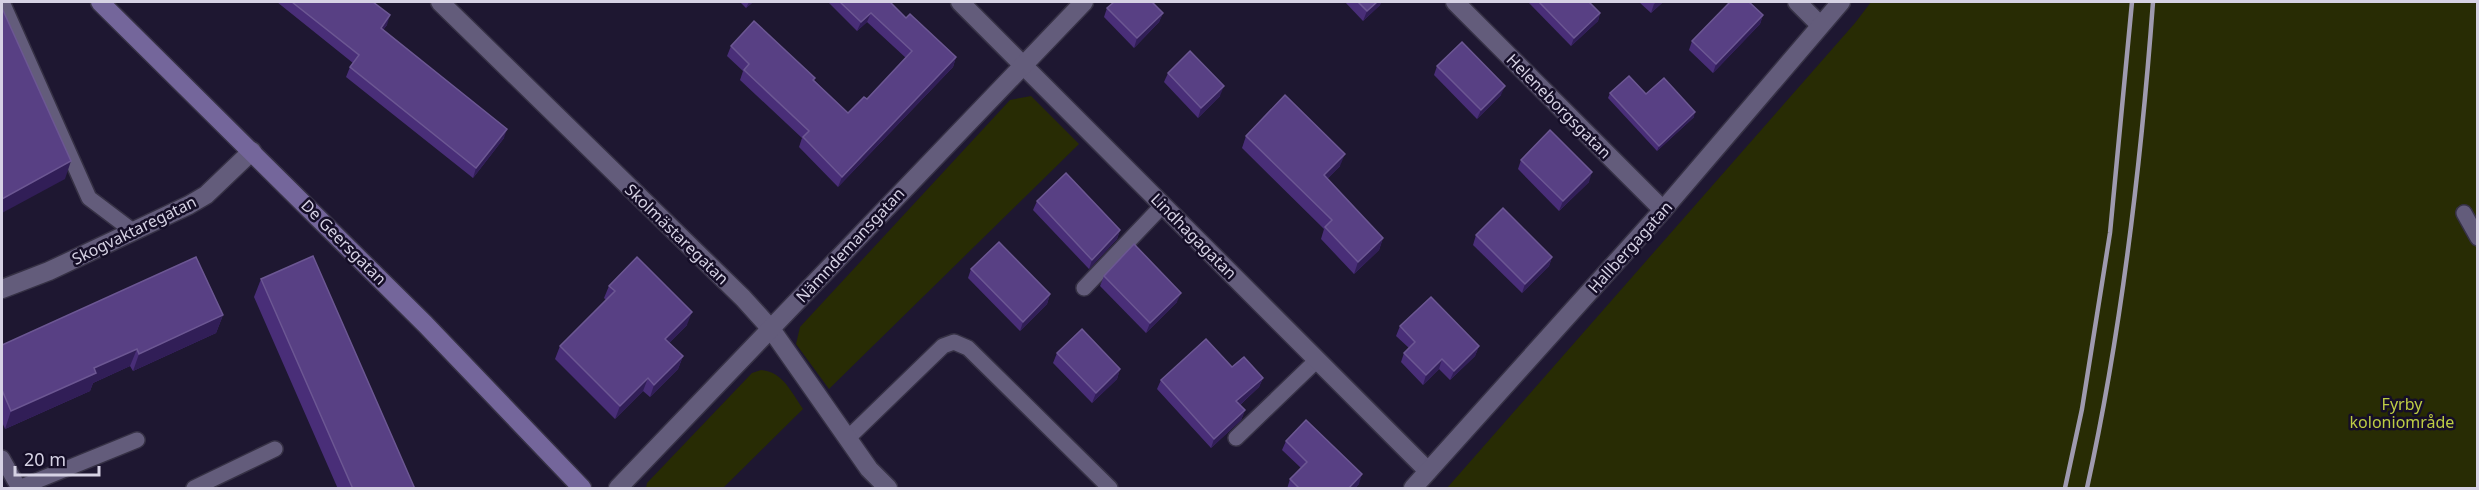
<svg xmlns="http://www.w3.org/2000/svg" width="2479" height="490" font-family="'Noto Sans',sans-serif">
<rect width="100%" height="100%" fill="#1e1731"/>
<!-- green -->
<g fill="#282c04">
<path d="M1871 2H2477V488H1447L1855 23Z"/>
<path d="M1031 96 1079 144 829 389 796 344 800 327 1010 100Z"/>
<path d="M761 370C783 372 791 392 803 409L723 488H646L647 483 752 373Z"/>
</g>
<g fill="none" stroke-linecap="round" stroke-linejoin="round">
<defs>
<g id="service">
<path d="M2 2 89 198 134 232"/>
<path d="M2464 213 2478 238"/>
<path d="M1084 288 1163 205"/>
<path d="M1236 438 1317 360"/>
<path d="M847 439 943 346 954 342 968 348 1110 488"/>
<path d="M2 458 19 488 137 440"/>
<path d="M194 488 275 449"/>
</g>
<g id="minor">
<path d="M440 2 743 298 771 329 869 469 888 488"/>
<path d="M960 2 1428 471"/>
<path d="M1455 2 1663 210"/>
<path d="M1797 2 1820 25"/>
<path d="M2 289 49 271 189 205 206 195 252 151"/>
<path d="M618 488 1084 2"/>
<path d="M1413 488 1663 210 1841 2"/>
</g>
<path id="secondary" d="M100 2 425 324 582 488"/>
</defs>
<!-- service casing -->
<use href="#service" stroke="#363145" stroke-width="18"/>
<!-- minor casing -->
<use href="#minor" stroke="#363145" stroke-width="21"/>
<!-- secondary casing -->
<use href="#secondary" stroke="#363145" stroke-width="21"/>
<!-- service -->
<use href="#service" stroke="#635c7b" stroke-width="15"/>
<!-- minor -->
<use href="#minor" stroke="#635c7b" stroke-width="18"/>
<!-- secondary -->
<use href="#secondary" stroke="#74669b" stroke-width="18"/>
<!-- rail -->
<g stroke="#9f9aaf" stroke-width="4.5">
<path d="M2065 488 2082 409 2110 233 2132 2"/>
<path d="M2087 488C2122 329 2141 164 2153 2"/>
</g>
</g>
<!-- wall -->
<g fill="#492e78">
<path d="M277 2H373L387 25 383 30 504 138 473 178 346 77 350 67 353 63Z"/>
<path d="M740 2H753L746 8Z"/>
<path d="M828 2H890L906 18 956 57 953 67 838 187 799 147 802 138 740 80 743 71 727 56 731 46 815 78 814 80 848 113 867 99 906 58 867 22 857 31Z"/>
<path d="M1345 2H1381L1380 5 1363 21Z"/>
<path d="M1528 2H1589L1600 13 1598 21 1571 46Z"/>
<path d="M1639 2H1663L1651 13Z"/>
<path d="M1107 8 1163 13 1159 22 1134 48 1104 17Z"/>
<path d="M1763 15 1760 24 1713 73 1689 50 1692 41Z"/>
<path d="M1437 66 1501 95 1477 119 1434 75Z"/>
<path d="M1168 73 1220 96 1198 118 1164 82Z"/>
<path d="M1610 93 1646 94 1694 117 1657 151 1608 98Z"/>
<path d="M1246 136 1340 166 1327 179 1383 238 1379 250 1354 274 1321 239 1324 229 1242 148Z"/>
<path d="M1521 160 1589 182 1559 211 1518 169Z"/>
<path d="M1037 201 1120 230 1117 239 1089 269 1033 210Z"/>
<path d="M1476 235 1552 257 1549 266 1522 293 1473 245Z"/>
<path d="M971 269 1050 294 1047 304 1020 331 968 278Z"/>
<path d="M1104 276 1177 302 1146 333 1100 286Z"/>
<path d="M261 279 415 489H338L254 297Z"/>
<path d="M609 286 687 325 669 343 683 356 678 369 650 397 643 391 615 419 555 359 560 346 606 300 604 298Z"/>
<path d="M223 315 216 333 133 371 130 366 93 383 90 391 5 429 2 422V345Z"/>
<path d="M1400 326 1479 346 1475 356 1450 380 1439 369 1423 385 1401 362 1404 353 1409 348 1396 336Z"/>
<path d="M1057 353 1120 369 1117 379 1092 403 1053 363Z"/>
<path d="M1232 367 1263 378 1259 387 1240 405 1245 410 1241 420 1211 448 1157 389 1161 380Z"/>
<path d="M1286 441 1359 484 1354 489H1287L1290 479 1301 468 1282 450Z"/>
</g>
<!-- shaded-wall -->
<g fill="#311e57">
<path d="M749 2H753L746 8Z"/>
<path d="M1377 2H1381L1380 5 1363 21 1367 11Z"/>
<path d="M1657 2H1663L1651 13 1654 4Z"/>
<path d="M871 13 867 22 857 31 861 22Z"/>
<path d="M1163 13 1159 22 1134 48 1137 38Z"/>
<path d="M1600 13 1598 21 1571 46 1574 38Z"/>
<path d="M390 15 387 25 377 37 381 28Z"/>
<path d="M1763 15 1760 24 1713 73 1716 64Z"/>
<path d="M956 57 953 67 838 187 842 177Z"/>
<path d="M1224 86 1220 96 1198 118 1201 108Z"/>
<path d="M1505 86 1501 95 1477 119 1481 110Z"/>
<path d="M1695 112 1694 117 1657 151 1659 146Z"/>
<path d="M507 129 504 138 473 178 476 168Z"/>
<path d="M1345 154 1340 166 1319 187 1324 175Z"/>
<path d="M71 161 65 179 2 213V199Z"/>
<path d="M1592 172 1589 182 1559 211 1563 201Z"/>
<path d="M1120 230 1117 239 1089 269 1092 260Z"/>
<path d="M1383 238 1379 250 1354 274 1358 262Z"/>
<path d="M1552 257 1549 266 1522 293 1525 284Z"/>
<path d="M1181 293 1177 302 1146 333 1150 323Z"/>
<path d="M1050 294 1047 304 1020 331 1023 322Z"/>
<path d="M692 312 687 325 660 352 665 339Z"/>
<path d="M223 315 216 333 133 371 139 354Z"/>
<path d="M1479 346 1475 356 1450 380 1454 371Z"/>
<path d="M137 349 130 366 93 383 90 391 5 429 11 411 94 368Z"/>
<path d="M683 356 678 369 650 397 654 385Z"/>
<path d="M1442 359 1439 369 1423 385 1426 375Z"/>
<path d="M1120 369 1117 379 1092 403 1096 393Z"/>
<path d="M648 378 643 391 615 419 620 406Z"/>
<path d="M1263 378 1259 387 1233 411 1236 401Z"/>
<path d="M1245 410 1241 420 1211 448 1214 439Z"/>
<path d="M1362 474 1359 484 1354 489H1348Z"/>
</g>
<!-- building -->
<g fill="#584084" stroke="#6c5793" stroke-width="1.5">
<path d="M292 2H373L390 15 381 28 507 129 476 168 350 67 359 55Z"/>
<path d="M840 2H890L906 18 910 14 956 57 842 177 803 137 809 131 744 70 749 64 731 46 754 21 815 78 813 80 848 113 864 97 867 99 912 51 871 13 861 22Z"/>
<path d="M1114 2H1152L1163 13 1137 38 1107 8Z"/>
<path d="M1358 2H1377L1367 11Z"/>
<path d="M1539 2H1589L1600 13 1574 38Z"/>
<path d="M1730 2H1749L1763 15 1716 64 1692 41Z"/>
<path d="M2 8 71 161 2 199Z"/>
<path d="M1462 42 1505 86 1481 110 1437 66Z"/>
<path d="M1190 51 1224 86 1201 108 1168 73Z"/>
<path d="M1629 76 1646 94 1664 78 1695 112 1659 146 1610 93Z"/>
<path d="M1285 95 1345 154 1324 175 1383 238 1358 262 1325 227 1332 220 1246 136Z"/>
<path d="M1550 130 1592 172 1563 201 1521 160Z"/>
<path d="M1066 173 1120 230 1092 260 1037 201Z"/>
<path d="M1503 208 1552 257 1525 284 1476 235Z"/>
<path d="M999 242 1050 294 1023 322 971 269Z"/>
<path d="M1134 244 1181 293 1150 323 1104 276Z"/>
<path d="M313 256 415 489H353L261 279Z"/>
<path d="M196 257 223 315 139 354 137 349 94 368 96 373 11 411 2 390V345Z"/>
<path d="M637 257 692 312 665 339 683 356 654 385 648 378 620 406 560 346 615 291 609 286Z"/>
<path d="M1431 297 1479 346 1454 371 1442 359 1426 375 1404 353 1415 342 1400 326Z"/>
<path d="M1082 329 1120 369 1096 393 1057 353Z"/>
<path d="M1206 339 1232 367 1244 357 1263 378 1236 401 1245 410 1214 439 1161 380Z"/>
<path d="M1306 420 1362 474 1348 489H1300L1290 479 1307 462 1286 441Z"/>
</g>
<g text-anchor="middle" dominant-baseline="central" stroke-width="5" stroke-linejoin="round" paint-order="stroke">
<!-- street labels -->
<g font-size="16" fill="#d6d2e4" stroke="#150e27">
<text transform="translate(1559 106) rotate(45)">Heleneborgsgatan</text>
<text transform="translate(134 230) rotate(-26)">Skogvaktaregatan</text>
<text transform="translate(677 234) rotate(44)">Skolmästaregatan</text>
<text transform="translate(1194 236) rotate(45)">Lindhagagatan</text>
<text transform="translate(344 242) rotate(45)">De Geersgatan</text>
<text transform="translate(850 245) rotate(-47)">Nämndemansgatan</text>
<text transform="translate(1630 247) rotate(-48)">Hallbergagatan</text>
</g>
<!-- park labels -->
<g font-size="16" fill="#becd44" stroke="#150e27">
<text x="2402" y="404">Fyrby<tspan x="2402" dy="18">koloniområde</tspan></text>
</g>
</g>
<!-- border -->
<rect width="2479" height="490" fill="none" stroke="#d6d2e4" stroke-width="6"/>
<!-- scale -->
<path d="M15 466v9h84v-9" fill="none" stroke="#d6d2e4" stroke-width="3"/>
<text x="24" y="466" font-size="18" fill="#d6d2e4" stroke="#150e27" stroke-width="4.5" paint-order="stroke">20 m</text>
</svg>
